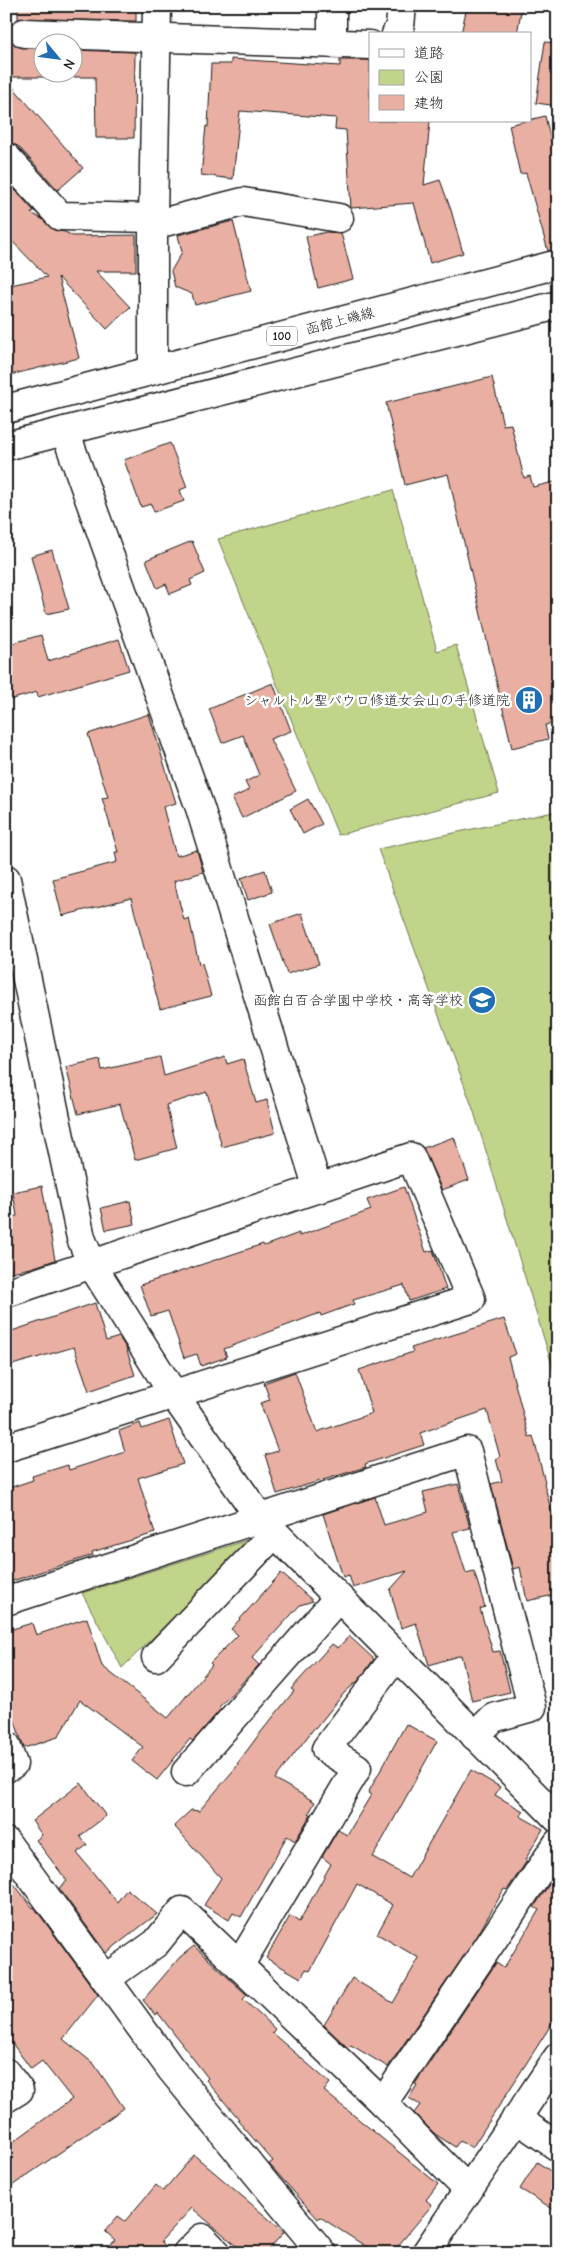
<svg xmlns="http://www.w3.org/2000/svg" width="564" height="2259" font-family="'Comic Neue','Klee One',sans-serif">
<rect width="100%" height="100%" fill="#fff"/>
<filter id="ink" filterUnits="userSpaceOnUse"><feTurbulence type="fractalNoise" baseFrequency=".02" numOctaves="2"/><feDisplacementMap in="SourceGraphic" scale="10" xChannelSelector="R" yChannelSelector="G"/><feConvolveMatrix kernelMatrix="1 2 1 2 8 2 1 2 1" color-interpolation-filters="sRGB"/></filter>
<g filter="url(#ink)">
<!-- green -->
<g fill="#c1d58a" stroke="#6e7853">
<path d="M393 490 437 651 456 645 499 793 338 835 218 539Z"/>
<path d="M558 811V1384L473 1109 378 849Z"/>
<path d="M254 1538 122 1668 82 1593Z"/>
</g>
<!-- building -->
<g fill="#e8afa2" stroke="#1c1c1c">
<path d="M18 6H136V21L18 19Z"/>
<path d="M467 6H522L517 34H461Z"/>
<path d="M9 36 16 46 42 49V72H72V50L135 52 134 138H96L95 77H6V39Z"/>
<path d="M545 42 558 43V106L536 103Z"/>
<path d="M231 59 340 66V60H370V121H430L424 185 440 180 451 210 463 253 430 263 414 203 351 208 346 130 335 129 336 118 240 111 233 179 201 175 206 126 208 127 211 64H231Z"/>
<path d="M6 79 83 168 58 190 18 146 6 142Z"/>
<path d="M545 116 558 170V249L548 251 526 173 520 174 509 125Z"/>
<path d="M6 180 34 211 31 213 42 219 54 230 65 232 73 236 136 235V271H96L130 307 107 329 58 277 79 358 6 376V286L47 277 6 235Z"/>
<path d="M233 221 251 291 195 305 192 294 175 287 171 271 182 252 178 235Z"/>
<path d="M326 232 341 233 353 279 318 288 306 237Z"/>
<path d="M492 377 503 425 511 424 524 478 530 476 533 487 558 481V722L545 725 548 739 512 748 448 474 405 485 386 403Z"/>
<path d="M170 443 187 487 180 490 184 501 154 512 151 504 141 507 124 460Z"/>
<path d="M192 541 205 573 190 580 192 585 170 594 166 584 157 588 146 560Z"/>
<path d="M52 550 69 609 46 614 31 556Z"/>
<path d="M41 635 48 661 119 639 129 670 38 697 37 692 6 701V645Z"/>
<path d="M273 683 291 731 270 739 296 791 242 818 232 798 249 790 245 782 259 775 243 735 222 743 209 709Z"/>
<path d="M149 714 176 803 163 807 176 856 197 850 203 872 174 881 184 920 189 918 199 964 202 963 211 996 160 1009 131 898 62 916 53 879 117 862 115 852H118L102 798 108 797 88 734Z"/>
<path d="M308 799 322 824 303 834 290 809Z"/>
<path d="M265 870 272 892 248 900 241 878Z"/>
<path d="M302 913 319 964 287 974 270 924Z"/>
<path d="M160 1057 164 1076 225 1057 227 1064 243 1059 256 1103 267 1100 275 1133 222 1147 207 1092 166 1105 177 1148 135 1160 120 1104 78 1114 66 1067 100 1059 102 1070Z"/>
<path d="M454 1137 469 1180 442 1190 423 1148Z"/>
<path d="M42 1186 55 1260 31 1268 6 1273V1218L17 1216 13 1192Z"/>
<path d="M404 1187 426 1252 433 1250 446 1289 409 1301 404 1285 353 1300 354 1304 321 1316 320 1313 224 1349 227 1357 201 1366 197 1354 184 1358 168 1311 151 1316 140 1285 263 1244 264 1246 299 1233V1236L371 1210 367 1200Z"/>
<path d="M130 1201 135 1224 106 1230 101 1208Z"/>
<path d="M95 1303 106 1341 119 1337 126 1348 135 1375 89 1391 74 1347 12 1365 6 1345V1333Z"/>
<path d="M504 1319 516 1354 508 1357 529 1437 533 1436 545 1482 544 1483 558 1536V1594L527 1601 520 1567 513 1569 491 1484 502 1481 496 1459 500 1457 487 1410 420 1433 424 1445 365 1464 366 1467 277 1494 265 1455 278 1451 260 1403 270 1400 264 1383 295 1372 317 1432 372 1413 359 1370 413 1352 411 1348Z"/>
<path d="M169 1420 183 1464 138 1478 155 1533 92 1552 93 1555 6 1583V1489L33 1480 32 1476 68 1465 69 1470 125 1452 119 1431 140 1423 142 1429Z"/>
<path d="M458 1484 470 1528 453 1532 466 1573 474 1571 485 1607 480 1609 493 1652 500 1651 510 1692 472 1701 461 1655 429 1665 416 1623 401 1628 390 1590 407 1571 353 1588 349 1575 343 1577 323 1514 375 1497 384 1525 428 1512 423 1492Z"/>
<path d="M281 1573 313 1601 300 1605 252 1658 259 1665 219 1707 221 1709 193 1741 190 1739 157 1780 132 1761 143 1747 80 1700 58 1737 24 1748 6 1696V1631L32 1623 36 1635 87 1618 102 1666 168 1718 212 1665 210 1663 238 1635 231 1629Z"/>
<path d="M349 1636 374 1659 359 1680 345 1692 316 1728 315 1727 275 1779 315 1802 309 1813 311 1814 295 1841 287 1836 241 1917 233 1913 229 1920 204 1905 221 1878 174 1826 191 1810 199 1811 238 1765 237 1764 257 1737 294 1691 291 1689 332 1644 338 1648Z"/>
<path d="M406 1724 437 1741 373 1857 409 1878 471 1770 500 1787 495 1795 523 1811 520 1816 543 1829 525 1860 527 1861 507 1890 504 1889 476 1938 388 2067 351 2045 348 2048 324 2025 352 1978 393 2003 419 1958 377 1934 393 1905 357 1884 310 1971 306 1969 301 1978 266 1958 290 1916 299 1922 331 1864 322 1857 338 1830 347 1835 371 1795 368 1793Z"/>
<path d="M81 1783 106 1816 80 1836 87 1845 77 1853 117 1902 127 1889 157 1914 106 1953 59 1888 67 1881 36 1840 42 1835 32 1821Z"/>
<path d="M6 1874 33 1908 34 1907 98 1995 63 2039 94 2064 124 2108 6 2190V2147L72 2099 42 2061 31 2069 6 2035Z"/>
<path d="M554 1877 558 1879V2014L472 2148 460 2140 455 2147 435 2134 414 2113 420 2105 409 2098 417 2085 415 2084 496 1963 504 1968 539 1910 534 1907Z"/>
<path d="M194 1946 247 1995 243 1999 275 2029 272 2033 330 2083 324 2091 438 2184 426 2200 432 2205 392 2253H376L320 2217 318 2219 269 2164 273 2161 237 2120 239 2119 206 2080 208 2078 158 2013 155 2015 143 2000 180 1957Z"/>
<path d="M194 2155 284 2232 266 2253H245L192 2208 161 2241 172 2253H104L115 2240 105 2231 118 2216 125 2221 156 2185 163 2191Z"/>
<path d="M537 2162 558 2176V2212L520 2189Z"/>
</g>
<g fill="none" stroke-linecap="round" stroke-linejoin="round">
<defs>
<g id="street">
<path d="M24 33 370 45"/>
<path d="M396 34 400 26 402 6"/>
<path d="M332 43V6"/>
<path d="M6 157 60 216 153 218"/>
<path d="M153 225 243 202 339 218"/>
<path d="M153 369V218L157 6"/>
<path d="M65 431 200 808 318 1189"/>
<path d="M6 879 81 1238 92 1265 174 1395 260 1518 558 1819"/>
<path d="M6 1293 411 1157 471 1299 6 1448"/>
<path d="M6 1601 467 1451 532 1707 493 1718 475 1736"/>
<path d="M156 1657 274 1534"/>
<path d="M6 1745 13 1764 6 1768"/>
<path d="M186 1772 338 1598"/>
<path d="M6 1842 171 2069 322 2253"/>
<path d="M239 1966 357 1768 326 1749 396 1656"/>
<path d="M107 1978 156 1943 182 1911 383 2103 468 2190"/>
<path d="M6 2073 19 2090 6 2098"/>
<path d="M383 2103 558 1843"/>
<path d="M516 2118 558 2147"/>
<path d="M187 2253 202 2238 217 2253"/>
</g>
<path id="secondary" d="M426 2253 558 2057"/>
<g id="primary">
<path d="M6 409 558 264"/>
<path d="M6 446 558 305"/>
</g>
</defs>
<!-- street casing -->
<use href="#street" stroke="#1c1c1c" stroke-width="31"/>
<!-- secondary casing -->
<use href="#secondary" stroke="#1c1c1c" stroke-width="31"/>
<!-- primary casing -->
<use href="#primary" stroke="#1c1c1c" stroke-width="31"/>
<!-- street -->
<use href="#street" stroke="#fff" stroke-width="28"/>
<!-- secondary -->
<use href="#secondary" stroke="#fff" stroke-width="28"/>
<!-- primary -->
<use href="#primary" stroke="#fff" stroke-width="28"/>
</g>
</g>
<!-- icons -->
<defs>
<symbol id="building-disc" viewBox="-11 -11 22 22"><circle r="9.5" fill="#1f6fb2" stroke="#fff"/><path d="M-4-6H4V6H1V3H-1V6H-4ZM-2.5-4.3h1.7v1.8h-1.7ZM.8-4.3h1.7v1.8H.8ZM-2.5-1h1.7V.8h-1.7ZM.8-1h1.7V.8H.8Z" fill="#fff"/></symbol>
<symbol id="school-disc" viewBox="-11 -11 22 22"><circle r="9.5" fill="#1f6fb2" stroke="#fff"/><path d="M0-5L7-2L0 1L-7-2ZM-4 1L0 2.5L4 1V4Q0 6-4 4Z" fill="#fff"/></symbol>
</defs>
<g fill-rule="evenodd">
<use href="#building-disc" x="513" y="684" width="32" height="32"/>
<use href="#school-disc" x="466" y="984" width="32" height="32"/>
</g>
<g text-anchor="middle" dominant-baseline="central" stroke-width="5" stroke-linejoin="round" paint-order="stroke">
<!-- shield labels -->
<rect fill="#fff" stroke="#606060" stroke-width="1" x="267" y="326.5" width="30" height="19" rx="4"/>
<g font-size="12" font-weight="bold" fill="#1c1c1c">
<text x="282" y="336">100</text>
</g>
<!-- street labels -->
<g font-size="14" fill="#1c1c1c" stroke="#fff">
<text transform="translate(340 321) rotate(-15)">函館上磯線</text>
</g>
<!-- poi labels -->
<g font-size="14" fill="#1c1c1c" stroke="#fff" text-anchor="end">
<text x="510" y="700">シャルトル聖パウロ修道女会山の手修道院</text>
<text x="463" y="1000">函館白百合学園中学校・高等学校</text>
</g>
</g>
<!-- margin -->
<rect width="564" height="2259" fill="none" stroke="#fff" stroke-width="25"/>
<rect x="12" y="12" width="539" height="2234" fill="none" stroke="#1c1c1c" stroke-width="2" filter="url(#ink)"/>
<!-- legend -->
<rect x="369" y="32" width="162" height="90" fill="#ffffff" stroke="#a4a4a4"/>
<rect x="379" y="49" width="25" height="8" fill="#ffffff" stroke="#a4a4a4"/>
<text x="414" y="58" font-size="15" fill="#1c1c1c">道路</text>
<rect x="379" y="70" width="25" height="15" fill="#c1d58a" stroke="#a4a4a4"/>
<text x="414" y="82" font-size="15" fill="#1c1c1c">公園</text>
<rect x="379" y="95" width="25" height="15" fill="#e8afa2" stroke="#a4a4a4"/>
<text x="414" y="108" font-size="15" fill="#1c1c1c">建物</text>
<!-- north arrow -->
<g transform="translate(58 58) rotate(119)"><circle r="24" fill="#ffffff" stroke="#a4a4a4"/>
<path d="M0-4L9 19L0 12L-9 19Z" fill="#1f6fb2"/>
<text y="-8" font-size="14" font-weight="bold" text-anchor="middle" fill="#1c1c1c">N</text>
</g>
</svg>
